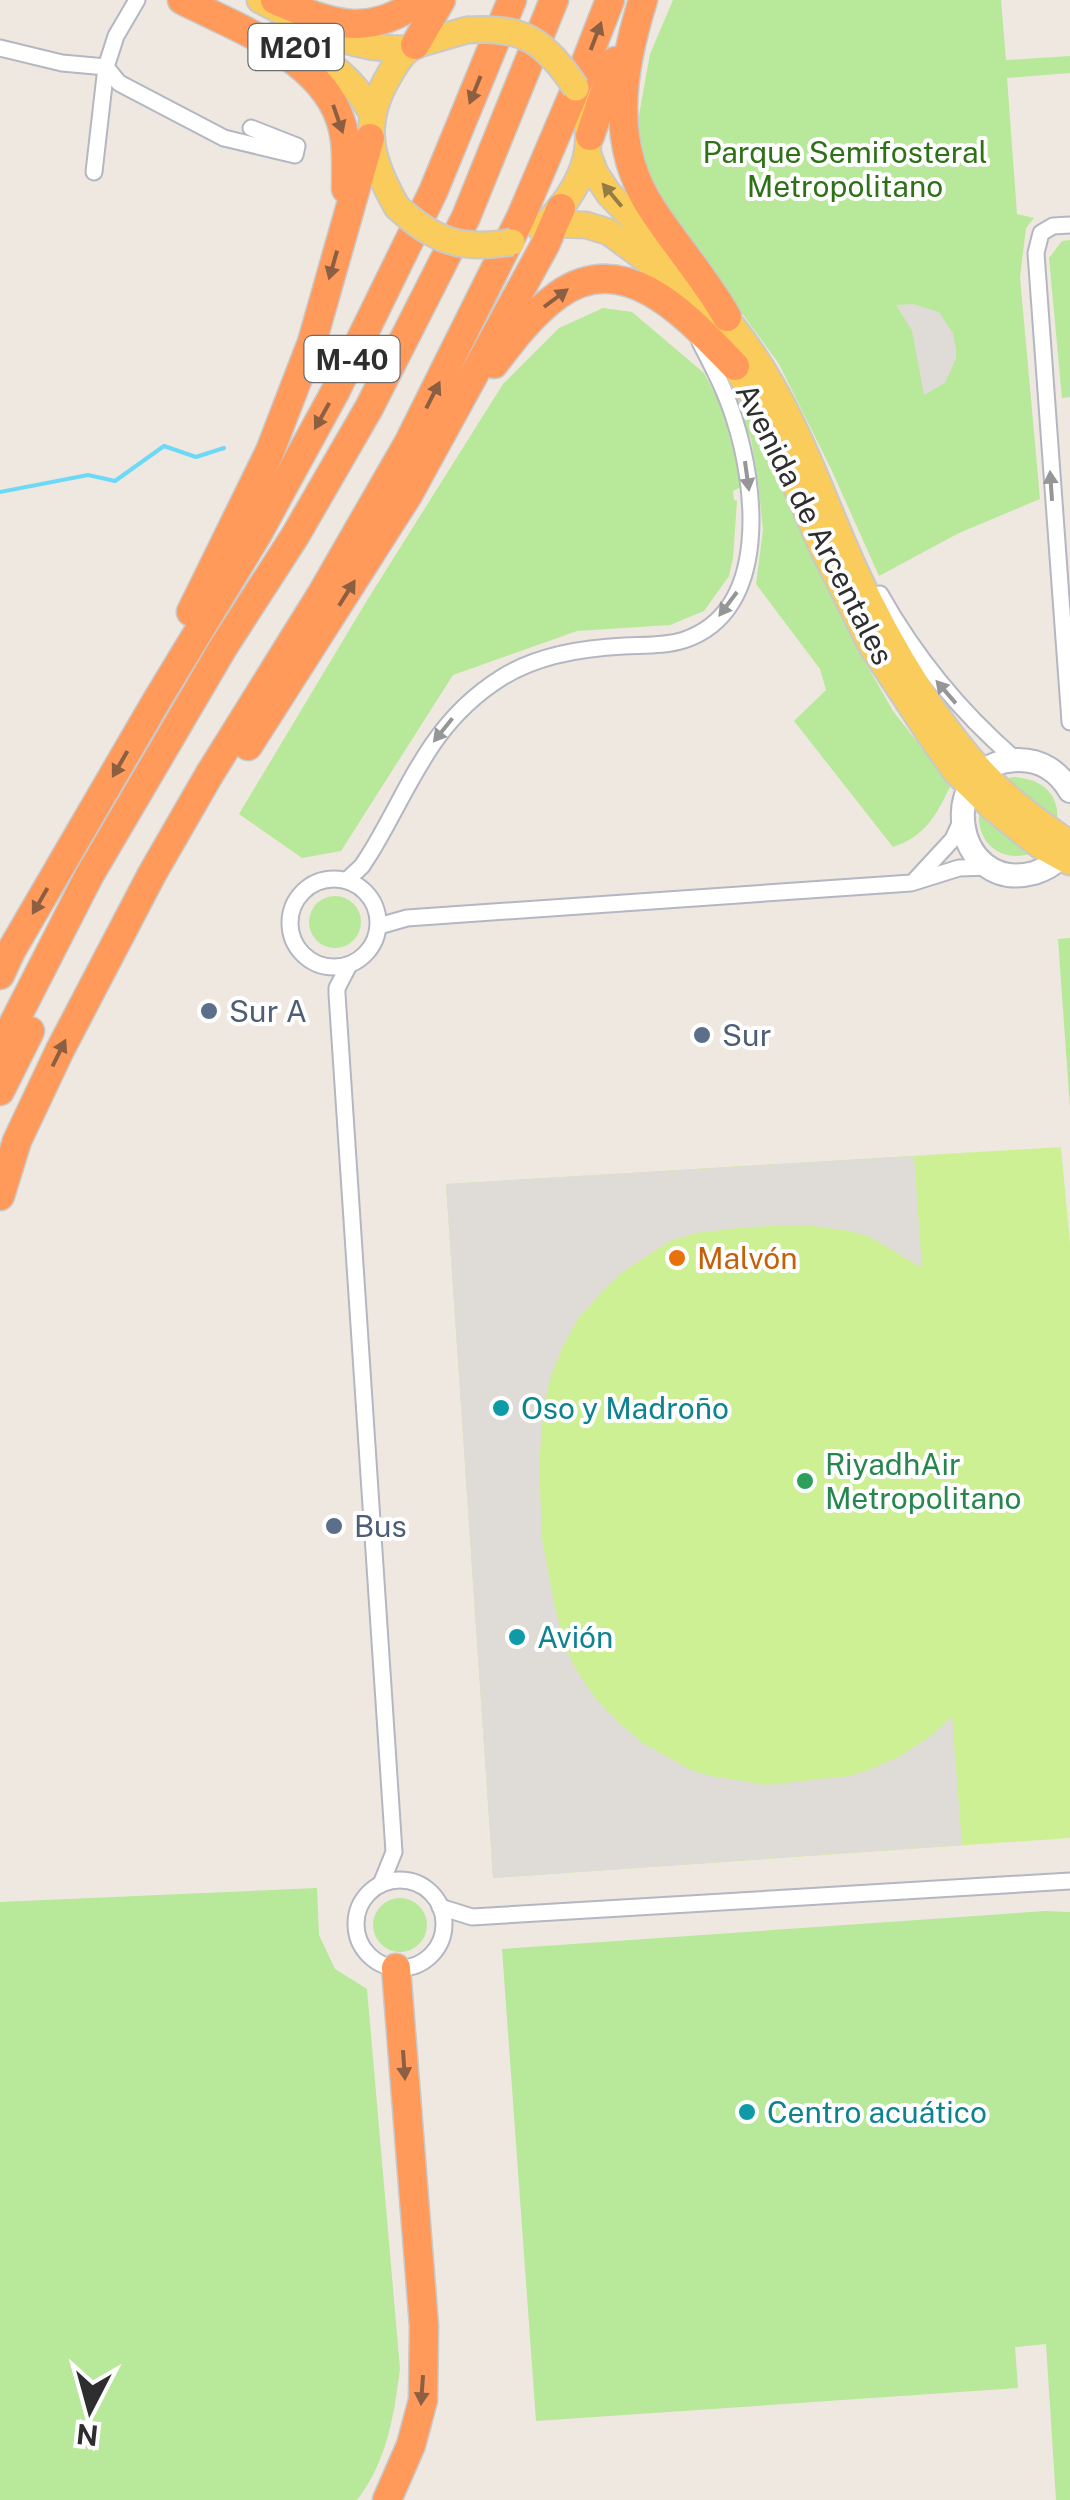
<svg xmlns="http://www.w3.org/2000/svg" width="1070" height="2500" font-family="'Public Sans',sans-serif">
<rect width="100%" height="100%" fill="#efe8e0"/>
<!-- green -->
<g fill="#b8e89a">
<path d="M673 0H1001L1006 60 1070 56V73L1007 78 1017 214 1034 218 1026 228 1020 277 1040 499 959 533 879 576 832 471 779 364 645 180 635 137 650 54Z"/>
<path d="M1070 240V397L1062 398 1049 258 1062 241Z"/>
<path d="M603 308 632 312 704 373 721 405 737 464 741 487 733 491 734 500 737 501 733 558 729 576 704 611 670 625 577 631 453 675 341 851 302 858 239 814 366 602 503 384 559 328Z"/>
<path d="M732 385 765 438 800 524 855 644 893 711 951 785C936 815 926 836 893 847L794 721 826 690 820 669 756 584 763 530 758 481 751 439 726 388Z"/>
<path d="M1013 777C1039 778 1060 792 1057 821L1005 779Z"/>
<path d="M980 807 1035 852C1002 866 973 842 980 807Z"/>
<circle cx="335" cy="922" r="26"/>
<path d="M1070 938V1108L1058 939Z"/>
<path d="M317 1888 319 1935 335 1969 367 1989 400 2369C394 2415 387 2462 357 2500H0V1902Z"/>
<circle cx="400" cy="1925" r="27"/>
<path d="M1045 1911 1070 1912V2500H1056L1046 2344 1015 2347 1018 2388 536 2421 502 1949Z"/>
</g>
<!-- pitch -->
<path fill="#cef095" d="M1061 1147 1070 1243V1838L493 1878 446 1184Z"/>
<!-- plaza -->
<g fill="#dfdbd7">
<path d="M913 304 939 312 953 333 956 349V359L945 383 924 395 912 331 896 305Z"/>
<path d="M914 1156 922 1268 870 1237 850 1231 806 1225 747 1227 696 1233 670 1241 624 1271 602 1292 577 1320 562 1348 551 1376 544 1405 539 1464 542 1539 555 1608 565 1645 575 1668 596 1699 619 1723 644 1744 691 1770 711 1776 767 1785 850 1776 871 1769 897 1758 931 1736 952 1716 962 1845 493 1878 446 1184Z"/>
</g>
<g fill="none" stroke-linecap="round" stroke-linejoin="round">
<!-- stream -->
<path stroke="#6ed9f6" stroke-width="4" d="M0 492 88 475 115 481 164 446 196 457 224 448"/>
<defs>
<g id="street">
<path d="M0 48 62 63 106 67 116 36 137 0"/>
<path d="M106 67 119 83 224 138 295 155 297 146 251 128"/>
<path d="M94 172 106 67"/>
<path d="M1070 225 1053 226 1041 233 1036 253 1070 722"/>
<path d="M880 594C916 658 960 712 1016 760"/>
<circle cx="334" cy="923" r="44"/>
<path d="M916 879 953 839 962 819"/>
<path d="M347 880 362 866 371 852C412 784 430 723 501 678 537 655 582 648 624 646 644 645 666 646 684 640 771 611 756 485 734 418 726 392 713 367 700 342"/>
<path d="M379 926 407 918 911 883 959 868 990 867"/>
<path d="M349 965 337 988V994L394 1852 381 1884"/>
<circle cx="400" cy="1924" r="44"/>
<path d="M440 1907 472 1917 1070 1881"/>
</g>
<path id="secondary" d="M1070 791C1059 772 1041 760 1019 760 933 761 952 895 1034 873 1050 868 1061 860 1070 846"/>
<g id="primary">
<path d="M260 0C313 27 347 50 408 49"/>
<path d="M274 36C321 59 347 67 373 115"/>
<path d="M588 154 595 173 609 194C664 251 723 304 764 372 801 433 824 501 853 566 887 642 946 744 1009 798 1028 815 1049 829 1070 844"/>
<path d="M397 207C372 163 360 128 386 81 394 67 401 53 415 45L467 30"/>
<path d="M547 223C585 183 602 140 576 88"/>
<path d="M541 229 556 224 586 225 609 232 651 263 682 295 735 366 758 405 772 431 823 549 871 645 932 738 956 772 993 808 1039 845 1070 862"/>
</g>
<g id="highway">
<path d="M182 0C235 27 319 57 340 119 348 141 346 165 346 189"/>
<path d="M275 0C332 24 366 39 421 0"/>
<path d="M643 0C621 70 609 144 652 209 676 246 705 278 727 317"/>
<path d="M415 45 441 0"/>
<path d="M590 136 615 61"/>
<path d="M494 364C513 339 532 314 558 295 627 246 690 320 735 366"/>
<path d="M191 612 270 451 312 342 370 138"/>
<path d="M248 746 408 495 545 245 561 208"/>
<path d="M0 975 11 951 157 700 257 535 335 392 433 192 512 0"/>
<path d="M0 1050 89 876 224 646 295 536 369 408 466 217 554 0"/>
<path d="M0 1091 30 1031"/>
<path d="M0 1196 17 1141 60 1050 152 874 209 775 321 595 409 442 521 217 573 95 610 0"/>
<path d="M387 2500 411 2445 423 2400 424 2326 396 1968"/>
</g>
</defs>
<!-- street casing -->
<use href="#street" stroke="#b4b7c2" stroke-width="19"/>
<!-- secondary casing -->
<use href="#secondary" stroke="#b4b7c2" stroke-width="26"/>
<!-- primary casing -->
<use href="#primary" stroke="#c9c9c9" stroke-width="29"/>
<!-- highway casing -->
<use href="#highway" stroke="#c9c9c9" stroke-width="31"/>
<!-- street -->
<use href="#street" stroke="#fff" stroke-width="15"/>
<!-- secondary -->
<use href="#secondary" stroke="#fff" stroke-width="22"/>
<!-- primary -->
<use href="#primary" stroke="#f9cc5b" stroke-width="25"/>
<!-- highway -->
<use href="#highway" stroke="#ff9a5b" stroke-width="28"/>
<defs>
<g id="primary-bridge">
<path d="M467 30C524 26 545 41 576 88"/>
<path d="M397 207C434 241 462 251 512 242"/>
</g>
</defs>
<!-- primary-bridge casing -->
<use href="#primary-bridge" stroke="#c9c9c9" stroke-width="29" stroke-linecap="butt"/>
<!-- primary-bridge -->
<use href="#primary-bridge" stroke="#f9cc5b" stroke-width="25"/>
</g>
<!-- one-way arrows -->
<defs><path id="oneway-solid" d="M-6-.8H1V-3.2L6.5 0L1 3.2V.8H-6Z" transform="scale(2.5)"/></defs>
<g fill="#8c5f42">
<use href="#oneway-solid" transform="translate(596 36) rotate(-69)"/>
<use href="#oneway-solid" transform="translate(475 90) rotate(112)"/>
<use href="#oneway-solid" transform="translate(338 119) rotate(71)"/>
<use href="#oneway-solid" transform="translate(333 265) rotate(106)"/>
<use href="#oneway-solid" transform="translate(556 298) rotate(-37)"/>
<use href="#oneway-solid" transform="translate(433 395) rotate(-63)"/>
<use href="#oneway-solid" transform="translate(322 416) rotate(119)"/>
<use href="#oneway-solid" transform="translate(347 593) rotate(-58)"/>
<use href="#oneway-solid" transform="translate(120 764) rotate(120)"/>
<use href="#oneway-solid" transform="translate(40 901) rotate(120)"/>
<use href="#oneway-solid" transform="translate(59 1053) rotate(-64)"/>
<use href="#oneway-solid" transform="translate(404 2065) rotate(86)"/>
<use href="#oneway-solid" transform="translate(422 2390) rotate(94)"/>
</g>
<use fill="#947d44" href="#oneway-solid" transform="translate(612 195) rotate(-130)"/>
<g fill="#969696">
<use href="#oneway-solid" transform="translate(747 476) rotate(82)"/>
<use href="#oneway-solid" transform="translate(1051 486) rotate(-94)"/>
<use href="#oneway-solid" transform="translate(728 604) rotate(127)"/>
<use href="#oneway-solid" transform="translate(946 692) rotate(-131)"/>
<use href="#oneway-solid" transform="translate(443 730) rotate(129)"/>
</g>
<!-- markers -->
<g fill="#5c6f8a" stroke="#fff" stroke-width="4">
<circle cx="209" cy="1011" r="10"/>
<circle cx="702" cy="1035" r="10"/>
<circle cx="334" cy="1526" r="10"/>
</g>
<circle fill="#e8710a" stroke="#fff" stroke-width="4" cx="677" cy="1258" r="10"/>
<g fill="#0f9aa8" stroke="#fff" stroke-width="4">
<circle cx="501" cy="1408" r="10"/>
<circle cx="517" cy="1637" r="10"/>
<circle cx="747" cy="2112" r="10"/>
</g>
<circle fill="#2e9e5b" stroke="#fff" stroke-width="4" cx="805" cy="1481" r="10"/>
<g text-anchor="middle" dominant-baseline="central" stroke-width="8" stroke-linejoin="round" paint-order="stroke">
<!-- shield labels -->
<g fill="#fff" stroke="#6d6d6d" stroke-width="2.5">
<rect x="248.5" y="24" width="95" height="46" rx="8"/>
<rect x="304.5" y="336" width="95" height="46" rx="8"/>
</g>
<g font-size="28" font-weight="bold" fill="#2e2e2e">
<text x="296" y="47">M201</text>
<text x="352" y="359">M-40</text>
</g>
<!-- park labels -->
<g font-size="30" fill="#2e7117" stroke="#fff">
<text x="845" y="152">Parque Semifosteral<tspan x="845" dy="34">Metropolitano</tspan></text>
</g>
<!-- street labels -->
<g font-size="30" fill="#2e2e2e" stroke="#fff">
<text transform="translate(815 524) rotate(63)">Avenida de Arcentales</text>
</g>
<!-- service labels -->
<g font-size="30" fill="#4e5e75" stroke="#fff" text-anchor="start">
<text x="229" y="1011">Sur A</text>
<text x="722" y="1035">Sur</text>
<text x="354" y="1526">Bus</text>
</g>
<!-- food labels -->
<g font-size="30" fill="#c56008" stroke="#fff" text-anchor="start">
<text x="697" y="1258">Malvón</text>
</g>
<!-- culture labels -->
<g font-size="30" fill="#0d838f" stroke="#fff" text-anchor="start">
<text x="521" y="1408">Oso y Madroño</text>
<text x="537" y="1637">Avión</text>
<text x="767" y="2112">Centro acuático</text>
</g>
<!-- leisure labels -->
<g font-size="30" fill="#27864d" stroke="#fff" text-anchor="start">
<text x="825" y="1464">RiyadhAir<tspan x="825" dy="34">Metropolitano</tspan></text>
</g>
</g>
<!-- north arrow -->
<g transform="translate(90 2410) rotate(186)" stroke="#ffffff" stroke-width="8" paint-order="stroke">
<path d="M0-8L18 38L0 25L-18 38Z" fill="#2e2e2e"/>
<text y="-15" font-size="28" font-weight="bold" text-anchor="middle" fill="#2e2e2e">N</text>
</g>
</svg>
